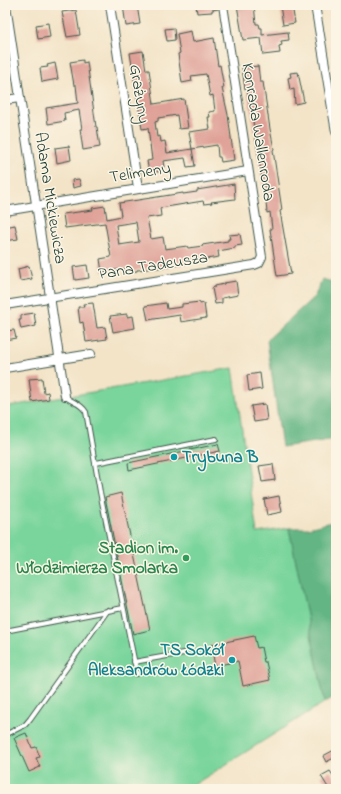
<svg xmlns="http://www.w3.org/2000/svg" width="341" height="794" font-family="'Indie Flower',sans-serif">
<rect width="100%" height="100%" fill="#fcf5e5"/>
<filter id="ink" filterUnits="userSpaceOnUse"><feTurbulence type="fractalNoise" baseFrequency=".025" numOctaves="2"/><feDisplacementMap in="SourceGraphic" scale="8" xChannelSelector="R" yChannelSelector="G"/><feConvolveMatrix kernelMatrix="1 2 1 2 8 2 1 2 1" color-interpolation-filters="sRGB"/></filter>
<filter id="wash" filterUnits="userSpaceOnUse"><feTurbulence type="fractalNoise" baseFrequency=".012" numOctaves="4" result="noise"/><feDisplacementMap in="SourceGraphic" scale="16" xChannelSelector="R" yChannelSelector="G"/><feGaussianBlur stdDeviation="0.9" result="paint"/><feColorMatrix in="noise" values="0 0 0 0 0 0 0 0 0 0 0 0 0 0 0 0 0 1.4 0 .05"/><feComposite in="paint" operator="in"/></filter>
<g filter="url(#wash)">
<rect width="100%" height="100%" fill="#f3e4c8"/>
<!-- green -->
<path fill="#7ad59c" stroke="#4c8968" d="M233 368 257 533 289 528 325 702 187 789H5V407Z"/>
<!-- forest -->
<g fill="#63b684" stroke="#417a5c">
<path d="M322 279 336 283V439L282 447 267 340 315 296Z"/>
<path d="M336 521V696L325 702 289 528H308Z"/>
</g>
<g id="blocks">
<!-- building -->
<g fill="#dfa097" fill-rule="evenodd">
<path d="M123 5H137L140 24 126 26Z"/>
<path d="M196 5H218V9L212 10V12L197 13Z"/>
<path d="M237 5H254L256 24H259L260 28H262V35L288 32 289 40 281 41 282 45 279 46 280 53 263 55 261 38 243 40Z"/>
<path d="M280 5H292L295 23 283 25Z"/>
<path d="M76 10 80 35 67 37 62 12Z"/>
<path d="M48 23 50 37 38 39 36 25Z"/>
<path d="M174 28 175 40 167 41 165 29Z"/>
<path d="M191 31 193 42 214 38 218 66 220 65 224 88H222L228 115 234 160 221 162 220 157H218L217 145 192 149 189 132 210 129 208 117H210L209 112 215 111 213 95 210 96 206 74 191 76 192 81 182 83 178 54 180 53 177 34Z"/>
<path d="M143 51 146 70H149L154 104 184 99 188 128 179 129 177 115 158 118V121L155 122 157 137 160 136 161 142 165 141 167 153 192 149 195 166 187 167 185 158 163 161 164 167H162L163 171 149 173 147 161 152 160 148 128 142 129 130 53Z"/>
<path d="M83 60V63L87 62 96 127H97L100 147 83 150 80 129H82L79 110 64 113 65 121 48 124 46 108 78 103 76 85H74L70 62Z"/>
<path d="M55 63 58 79 42 82 40 68 48 67 47 65Z"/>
<path d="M258 66 260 82H263L270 129 274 149 273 150 282 210 280 211 291 274 277 276 270 229H272L270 212 267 213 266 202 268 201 266 185 263 186 253 121 247 89H245L242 68Z"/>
<path d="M298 72 304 102 295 104 294 89 290 90 288 78 291 77 290 73Z"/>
<path d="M69 146 71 160 57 163 55 148Z"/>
<path d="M79 179 81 186 73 188 72 180Z"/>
<path d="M234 184 235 199 211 202 212 203 204 204 203 201 160 208 161 216 147 218 151 239 163 237 165 249 187 246 188 248 203 246 202 245 228 241V239H230L229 235 240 234 242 245 235 246V248L218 251 219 257 194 261V262L168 267 137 270V271L130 272 129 268 102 272 100 259 111 257 105 223 65 228 63 214 93 210 92 208 105 206 107 219 121 216 119 203 183 193V194L197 192V190ZM136 222 139 242 119 245 116 225Z"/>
<path d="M15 225 18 239 5 241V227Z"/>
<path d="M87 265 89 278 75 280 73 267Z"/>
<path d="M29 266 32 279 20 281 18 269Z"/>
<path d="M236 281 238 295 222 298V303L215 304 212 288 215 287V286L224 284V283Z"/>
<path d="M200 302V304L204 303 206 318 181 322 180 315 148 320 145 306 166 303 167 309 182 307V304Z"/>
<path d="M93 303 97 328 105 327 107 339 86 342 83 322 80 323 78 307H84L83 304Z"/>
<path d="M34 313 36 326 21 329 19 320H21V315Z"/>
<path d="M127 314V317L133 316 135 328 113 332 110 316Z"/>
<path d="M14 330 16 338 5 340V331Z"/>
<path d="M260 373 262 389 249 391 247 375Z"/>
<path d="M42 378 44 393 48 392 49 399 32 402 29 379Z"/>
<path d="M265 404 267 420 254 422 251 406Z"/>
<path d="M218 444 220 451 129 470 128 463Z"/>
<path d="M273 464 275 480 262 482 259 466Z"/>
<path d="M121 493 150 630 133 634 105 497Z"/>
<path d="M279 496 282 512 267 515 264 499Z"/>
<path d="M254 636 257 648 261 647 264 662H266L270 680 243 686 238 661 215 666 211 645Z"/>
<path d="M26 733 32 748 36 747 40 757 36 758 40 767 29 772 14 738Z"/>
<path d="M336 749V757L326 762 323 756Z"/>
<path d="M330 771 336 780V789H329L321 776Z"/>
</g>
</g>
</g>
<g filter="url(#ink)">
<use href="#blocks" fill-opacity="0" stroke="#3f564a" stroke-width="1"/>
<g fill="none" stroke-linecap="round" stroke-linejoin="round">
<defs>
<g id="service">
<path d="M65 396C73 404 80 402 86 412L100 492 137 674"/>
<path d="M96 463 216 439"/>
<path d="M5 631 123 608"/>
<path d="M134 662 184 653"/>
<path d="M5 735 25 725 30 719 108 610"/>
</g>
<g id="minor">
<path d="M6 5 65 396"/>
<path d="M110 5 138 188"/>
<path d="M315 5 336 132"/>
<path d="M5 100 20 98"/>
<path d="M5 211 248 171"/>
<path d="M5 305 254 265 259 263 262 257 223 5"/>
<path d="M5 368 91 354"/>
</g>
</defs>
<!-- service casing -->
<use href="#service" stroke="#3f564a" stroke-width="6"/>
<!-- minor casing -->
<use href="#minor" stroke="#3f564a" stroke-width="10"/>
<!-- service -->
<use href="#service" stroke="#fff" stroke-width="4"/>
<!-- minor -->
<use href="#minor" stroke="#fff" stroke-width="8"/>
</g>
</g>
<!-- markers -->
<g fill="#0f9aa8" stroke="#fcf5e5" stroke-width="1.5">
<circle cx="174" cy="457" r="4"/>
<circle cx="232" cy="660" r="4"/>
</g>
<circle fill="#2e9e5b" stroke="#fcf5e5" stroke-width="1.5" cx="186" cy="558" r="4"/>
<g text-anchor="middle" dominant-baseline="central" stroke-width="3" stroke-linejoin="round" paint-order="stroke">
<!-- street labels -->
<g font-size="17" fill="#1f3d34" stroke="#fcf5e5">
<text transform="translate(139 94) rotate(81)">Grażyny</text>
<text transform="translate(258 132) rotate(81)">Konrada Wallenroda</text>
<text transform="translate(140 173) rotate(-9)">Telimeny</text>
<text transform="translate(50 198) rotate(81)">Adama Mickiewicza</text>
<text transform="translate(153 266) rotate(-9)">Pana Tadeusza</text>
</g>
<!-- culture labels -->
<g font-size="17" font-weight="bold" fill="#0d838f" stroke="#fcf5e5" text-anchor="start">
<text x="182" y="457">Trybuna B</text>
<text x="224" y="650" text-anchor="end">TS Sokół<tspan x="224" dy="20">Aleksandrów Łódzki</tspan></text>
</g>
<!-- leisure labels -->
<g font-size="17" font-weight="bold" fill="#27864d" stroke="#fcf5e5" text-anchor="end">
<text x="178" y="548">Stadion im.<tspan x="178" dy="20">Włodzimierza Smolarka</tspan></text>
</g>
</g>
<!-- margin -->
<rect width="341" height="794" fill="none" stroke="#fcf5e5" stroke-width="20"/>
</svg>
